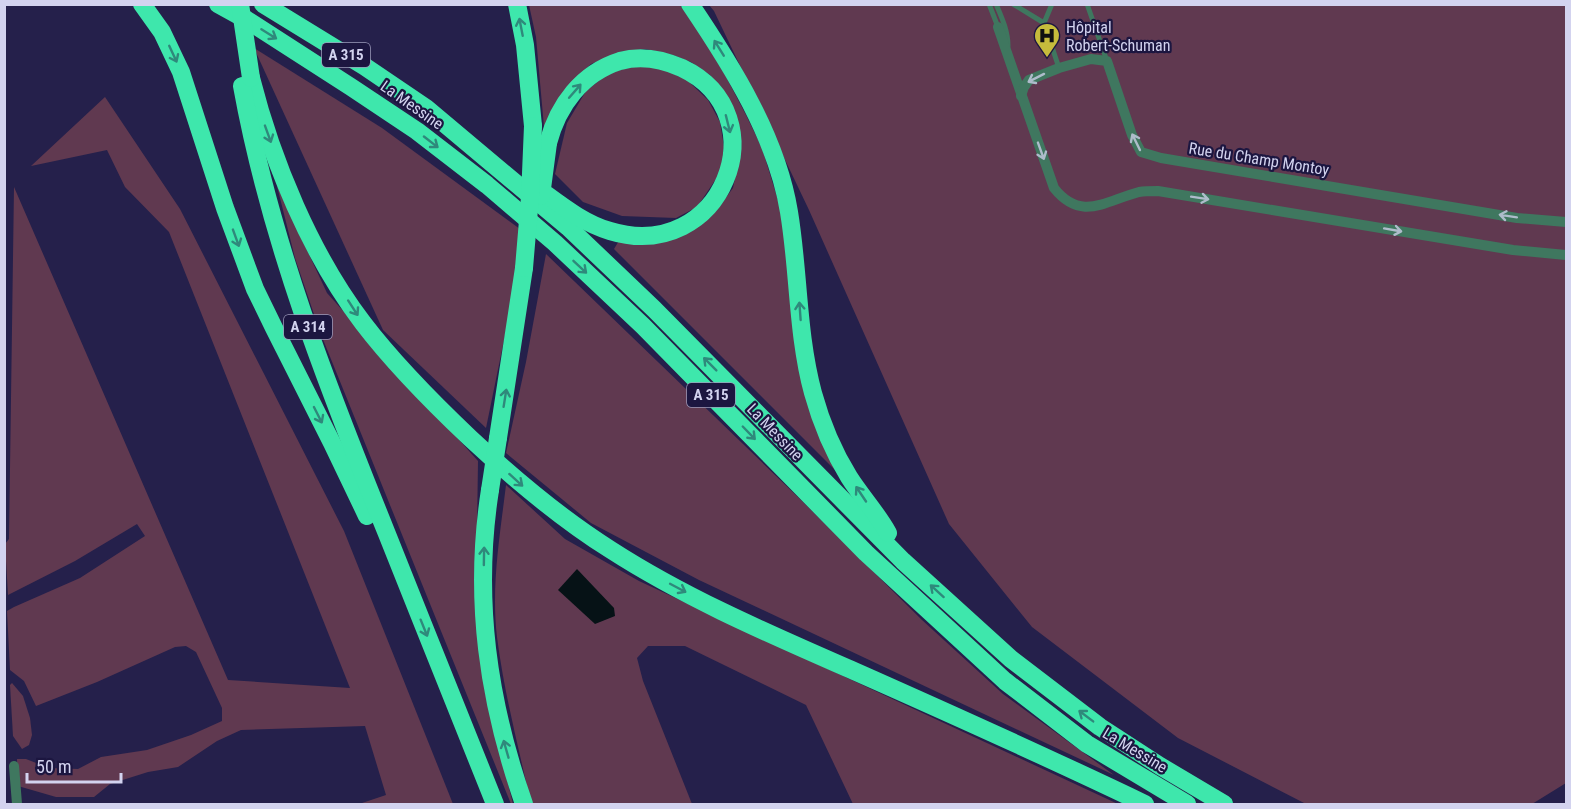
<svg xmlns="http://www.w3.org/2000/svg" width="1571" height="809" font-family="'Roboto Condensed',sans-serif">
<rect width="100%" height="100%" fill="#25204b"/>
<!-- green -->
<g fill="#603950">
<path d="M529 5H680L700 33 724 73 746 115 762 148 784 220 838 473 614 249 620 239 692 229 716 211 733 188 741 150 739 129 733 109 723 92 710 75 691 62 673 55 646 49 620 52 591 64 576 78 544 127 536 37Z"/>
<path d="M709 5H1566V783L1532 804H1306L1178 738 1032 627 949 524 809 210 714 11Z"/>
<path d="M254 48 382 128 520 229 513 296 486 428 383 330Z"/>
<path d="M639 65 663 69 687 80 708 100 720 122 724 147 722 170 697 207 676 218 622 216 583 202 555 174 567 123 586 91 609 73Z"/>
<path d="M105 97 180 209 344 531 453 804H359L386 795 365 726 241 730 217 741 178 767 148 772 110 784 94 797H56L18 786 17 759H26L49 768 78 769 101 757 147 750 191 735 222 721V708L196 652 186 646 175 647 97 682 36 706 24 681 10 670 7 611 14 607 80 578 145 536 137 524 75 561 8 595 5 544 9 539 14 187 228 680 350 688 169 232 125 187 107 150 31 166Z"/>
<path d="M277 186 327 293 478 461 476 602 485 692 513 804H511L320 332 295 258Z"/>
<path d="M546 254 801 500 922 620 1003 694 1114 775 699 580 591 523 506 453 526 362Z"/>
<path d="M506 485 565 539 639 581 1118 804H853L806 705 685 646H648L637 658 643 681 692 804H531C519 749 504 693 497 637 491 586 500 535 506 485Z"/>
<path d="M12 683 23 696 30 718 32 735 29 745 22 749 13 736 10 685Z"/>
</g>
<!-- water -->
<path fill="#061216" d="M577 569 614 608 615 616 595 624 558 590Z"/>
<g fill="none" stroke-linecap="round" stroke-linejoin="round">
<!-- service -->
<g stroke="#3f775f" stroke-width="5">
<path d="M989 4 998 27"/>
<path d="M996 4C1002 18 1008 31 1008 46"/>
<path d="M1013 4 1044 23"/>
<path d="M1052 4 1044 23 1059 68"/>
<path d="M1087 4 1107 61"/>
</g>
<!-- minor -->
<g stroke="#3f775f" stroke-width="10">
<path d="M998 27 1054 188C1081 222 1105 201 1139 192 1145 191 1152 191 1158 191L1513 250 1566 255"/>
<path d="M1021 96 1024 87 1029 80 1059 68 1091 59 1107 61 1132 135 1141 152 1161 158 1517 218 1566 222"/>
<path d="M14 766 17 804"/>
</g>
<!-- motorway -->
<g stroke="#3ee7ac" stroke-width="18">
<path d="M142 4 162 32 181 72 225 208 255 289 274 328 332 443 367 516"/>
<path d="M218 4 247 20 351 87 417 131 487 185 555 243 643 326 866 553 1005 681 1087 744 1187 804"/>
<path d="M263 4 364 66 426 108 568 227 654 309 903 561 1011 659 1100 727 1160 766 1224 804"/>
<path d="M517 4 525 45 533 126"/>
<path d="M690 4C732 66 777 138 789 212 799 272 797 334 813 393 821 422 833 451 849 477 861 496 877 513 888 533"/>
<path d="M251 78C272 161 311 255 363 323 395 365 432 402 470 438 514 479 560 518 611 550 687 599 772 635 854 671 951 714 1049 758 1145 804"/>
<path d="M242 86C270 241 328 388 387 534 423 624 459 715 495 804"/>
<path d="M547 195C566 209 586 224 610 231 722 265 781 115 682 68 662 59 641 55 620 61 582 73 558 105 548 143"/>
<path d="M498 438 524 268"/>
<path d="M490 490C473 599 488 701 524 804"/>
</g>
<!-- motorway-bridge -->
<g stroke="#3ee7ac" stroke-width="18">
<path d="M240 4 251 78"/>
<path d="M541 196 548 143"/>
<path d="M524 268 530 197 533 126"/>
<path d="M490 490 498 438"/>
</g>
</g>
<!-- one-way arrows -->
<defs><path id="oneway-shaft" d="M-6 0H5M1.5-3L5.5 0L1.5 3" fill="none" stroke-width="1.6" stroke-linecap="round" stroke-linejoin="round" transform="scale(1.5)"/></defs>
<g stroke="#2f897b">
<use href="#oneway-shaft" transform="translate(521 27) rotate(-101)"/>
<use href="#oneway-shaft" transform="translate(269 34) rotate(32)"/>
<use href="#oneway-shaft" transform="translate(719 48) rotate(-122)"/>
<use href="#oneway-shaft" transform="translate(173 54) rotate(65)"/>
<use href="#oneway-shaft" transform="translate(575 91) rotate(-49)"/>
<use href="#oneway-shaft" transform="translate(728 124) rotate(76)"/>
<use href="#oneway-shaft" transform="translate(268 134) rotate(70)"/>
<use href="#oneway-shaft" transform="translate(431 142) rotate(38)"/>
<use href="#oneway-shaft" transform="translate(236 238) rotate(70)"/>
<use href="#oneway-shaft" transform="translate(580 267) rotate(43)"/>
<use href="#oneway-shaft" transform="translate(353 308) rotate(57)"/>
<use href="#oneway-shaft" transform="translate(800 311) rotate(-94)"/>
<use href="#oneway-shaft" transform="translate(710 364) rotate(-135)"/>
<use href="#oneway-shaft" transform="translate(505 398) rotate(-81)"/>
<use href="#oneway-shaft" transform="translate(318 415) rotate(63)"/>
<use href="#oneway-shaft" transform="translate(749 433) rotate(46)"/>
<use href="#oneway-shaft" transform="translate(516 480) rotate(42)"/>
<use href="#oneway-shaft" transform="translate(861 494) rotate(-124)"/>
<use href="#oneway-shaft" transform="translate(484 556) rotate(-89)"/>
<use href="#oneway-shaft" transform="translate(678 588) rotate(28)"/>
<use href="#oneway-shaft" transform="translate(937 591) rotate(-138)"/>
<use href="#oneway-shaft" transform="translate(424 628) rotate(68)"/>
<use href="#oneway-shaft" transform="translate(1086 716) rotate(-143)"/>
<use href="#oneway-shaft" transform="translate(506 749) rotate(-106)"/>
</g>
<g stroke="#aebccb">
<use href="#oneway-shaft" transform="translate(1036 78) rotate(153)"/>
<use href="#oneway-shaft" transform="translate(1136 142) rotate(-116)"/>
<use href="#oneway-shaft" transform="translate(1041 151) rotate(70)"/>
<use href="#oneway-shaft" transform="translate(1200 198) rotate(9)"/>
<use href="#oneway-shaft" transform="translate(1508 216) rotate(-171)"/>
<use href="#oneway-shaft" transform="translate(1393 230) rotate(10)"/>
</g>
<!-- icons -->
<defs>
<symbol id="hospital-pin" viewBox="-11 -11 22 30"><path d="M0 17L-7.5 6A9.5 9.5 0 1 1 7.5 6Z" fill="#c6bc3c" stroke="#1c1640"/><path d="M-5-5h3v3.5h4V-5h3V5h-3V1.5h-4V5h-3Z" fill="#111"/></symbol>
</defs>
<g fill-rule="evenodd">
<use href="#hospital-pin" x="1032" y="21" width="30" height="40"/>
</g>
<g text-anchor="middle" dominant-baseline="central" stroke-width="4.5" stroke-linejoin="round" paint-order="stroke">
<!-- shield labels -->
<g fill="#1c1640" stroke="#9c9aba" stroke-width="1.5">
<rect x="322" y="43" width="48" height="24" rx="4.5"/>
<rect x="284" y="315" width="48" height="24" rx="4.5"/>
<rect x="687" y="383" width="48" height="24" rx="4.5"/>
</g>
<g font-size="15" font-weight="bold" fill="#d3d3ef">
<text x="346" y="55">A 315</text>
<text x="308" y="327">A 314</text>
<text x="711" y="395">A 315</text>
</g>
<!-- poi labels -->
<g font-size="16" fill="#d3d3ef" stroke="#1c1640" text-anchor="start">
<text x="1066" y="27">Hôpital<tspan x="1066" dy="18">Robert-Schuman</tspan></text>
</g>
<!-- street labels -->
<g font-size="16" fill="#d3d3ef" stroke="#1c1640">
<text transform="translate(412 105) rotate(35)">La Messine</text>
<text transform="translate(1259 159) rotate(9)">Rue du Champ Montoy</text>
<text transform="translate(775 432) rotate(46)">La Messine</text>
<text transform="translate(1135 750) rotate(31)">La Messine</text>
</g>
</g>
<!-- border -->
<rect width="1571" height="809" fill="none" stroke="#d3d3ef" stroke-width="12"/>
<!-- scale -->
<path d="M27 773v9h94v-9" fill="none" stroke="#d3d3ef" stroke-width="3"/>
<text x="36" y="773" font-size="18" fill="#d3d3ef" stroke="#1c1640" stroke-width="4.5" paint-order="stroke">50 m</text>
</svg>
